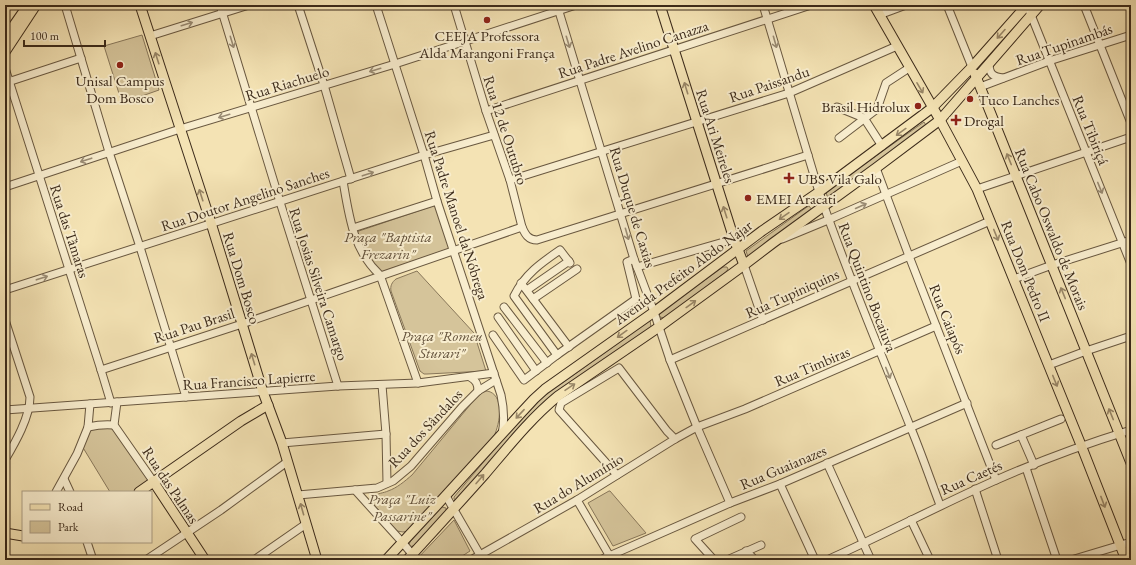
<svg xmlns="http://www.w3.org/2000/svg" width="1136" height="565" font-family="'EB Garamond',serif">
<rect width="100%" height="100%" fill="#f4e3b4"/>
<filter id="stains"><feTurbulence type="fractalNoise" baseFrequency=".005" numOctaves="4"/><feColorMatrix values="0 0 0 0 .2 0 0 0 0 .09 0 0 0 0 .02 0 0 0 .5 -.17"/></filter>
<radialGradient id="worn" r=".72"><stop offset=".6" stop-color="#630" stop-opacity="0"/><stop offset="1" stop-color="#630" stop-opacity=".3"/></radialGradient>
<!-- green -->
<g fill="#d5c49a" stroke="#88775a">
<path d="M142 35 159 90 122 103 104 46Z"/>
<path d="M924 122 927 127 831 197 827 196 826 191Z"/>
<path d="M436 205 451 248 381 272 365 253 356 232Z"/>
<path d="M809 206 812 210 748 257 746 251 807 207Z"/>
<path d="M723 267H727L728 269 726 272 664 318 660 317 659 314 660 312Z"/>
<path d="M417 271 474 333 486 371 427 374H424L420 371 391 291C390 286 392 282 396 279Z"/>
<path d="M650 320 651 327 548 400 456 500 454 499V497L503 439 543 397Z"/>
<path d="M487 391C505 394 500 424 494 436L408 531 403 532 397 531 375 506C373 503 372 501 374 497 377 493 384 493 388 491 397 488 405 481 412 475L480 393Z"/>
<path d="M114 425 153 481 138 492H110L82 446 89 431 94 428Z"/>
<path d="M609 491H610L646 533 613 546 588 503Z"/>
<path d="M442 507 446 508V510L444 514 415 545 410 547 409 545 410 542Z"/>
<path d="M454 520 470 551 456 560H416Z"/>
</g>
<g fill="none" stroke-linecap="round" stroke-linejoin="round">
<defs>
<g id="minor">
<path d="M65 5 109 152 140 247 186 397"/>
<path d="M220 5 280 202 338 386"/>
<path d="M298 5 324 85 351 179"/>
<path d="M376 5 424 155 437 201 501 395C504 409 505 420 502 434"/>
<path d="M454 5 486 111 510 180 522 227C525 234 528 240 537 240L808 155"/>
<path d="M557 5 634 259 654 312 670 360 697 427 730 503"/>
<path d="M763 5 819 192C846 271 879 348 910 426 921 452 930 479 940 505"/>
<path d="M947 5 972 67"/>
<path d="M1027 5 1131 264"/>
<path d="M1084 5 1131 123"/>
<path d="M879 15 906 5"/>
<path d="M150 36 249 5"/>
<path d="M989 63C989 74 993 77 1003 78"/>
<path d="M5 68 101 370 111 403"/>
<path d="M5 83 81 58"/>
<path d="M980 87 1049 61 1131 35"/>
<path d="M837 107 864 118 882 146"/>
<path d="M486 111 811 5"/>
<path d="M839 138 877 109 886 83 909 68"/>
<path d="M876 168 909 256 996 480"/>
<path d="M510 180 789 93 897 46"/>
<path d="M343 181C349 216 353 250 380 275L418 383"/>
<path d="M5 187 180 129 395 64 576 5"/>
<path d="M977 189 1131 137"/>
<path d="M353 228 437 201"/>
<path d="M782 239 828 220 962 161"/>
<path d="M744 265 763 320"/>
<path d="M637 267 734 239"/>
<path d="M1014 279 1052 265 1131 240"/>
<path d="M521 283 569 347"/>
<path d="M5 290 424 155 494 135"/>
<path d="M527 290 569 261"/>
<path d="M533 299 577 269"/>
<path d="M504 307 547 363"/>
<path d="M498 317 536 371"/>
<path d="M5 320 30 397C30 417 15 443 5 460"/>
<path d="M493 335 524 380 557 355 636 299 627 262 634 259"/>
<path d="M557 355 514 296C525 274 541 263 560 250L570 263"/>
<path d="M670 360 990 221"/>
<path d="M1049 365 1086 351 1131 336"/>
<path d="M101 370 242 324 522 227"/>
<path d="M470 377C476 380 478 384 478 391"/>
<path d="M382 385 386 434 387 483"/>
<path d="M117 402 114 425 153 481"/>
<path d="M5 410 338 386 418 383 494 373"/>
<path d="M88 427C97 425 105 424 114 425"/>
<path d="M1021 435 1034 465"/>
<path d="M282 443 386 434"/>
<path d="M996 445 1061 419"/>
<path d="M827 463 871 560"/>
<path d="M1026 468 1057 560"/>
<path d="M617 475 559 410 561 403 619 368 667 431 675 439"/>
<path d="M64 479 70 492"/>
<path d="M780 484 815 560"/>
<path d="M975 489 998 560"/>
<path d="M355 490 402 542 412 554"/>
<path d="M56 492 77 454 88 427 90 404"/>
<path d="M298 495 377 488 393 481 411 466 462 407 478 391 496 380"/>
<path d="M446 496 483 560"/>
<path d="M577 500 612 560"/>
<path d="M911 520 930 560"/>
<path d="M87 542 93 560"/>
<path d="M746 551 755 560"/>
<path d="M146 560 221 510 287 462"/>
<path d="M254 560 306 524"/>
<path d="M471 560 577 500 675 439 697 427 745 409 936 326"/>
<path d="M600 560 730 503 780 484 967 403"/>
<path d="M714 560 695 539 741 517"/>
<path d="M727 560 761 545"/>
<path d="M827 560C883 535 938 506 994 481 1039 461 1085 444 1131 430"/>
<path d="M1071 560 1131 542"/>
</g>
<g id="major">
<path d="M140 5 211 223 263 392 282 443 317 560"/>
<path d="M660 5 734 239 744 265"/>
<path d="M874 5 940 120 977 189 1081 445 1126 560"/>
<path d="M5 38 28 5"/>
<path d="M5 52 36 5"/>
<path d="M975 74 1131 463"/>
<path d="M153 481 205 560"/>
<path d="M139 492 241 421 268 405"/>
<path d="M5 533 23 536"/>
<path d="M386 560 438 504 521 413 534 399 545 389 654 312 762 231 819 192 932 108 972 67 1027 5"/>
<path d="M407 560C433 532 459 503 485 474 508 447 530 419 558 396L659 327 744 265 773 243 876 168 940 120 1040 5"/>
</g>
</defs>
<!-- minor casing -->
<use href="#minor" stroke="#695840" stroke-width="9"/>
<!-- major casing -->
<use href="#major" stroke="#3b2a1a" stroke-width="11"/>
<!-- minor -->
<use href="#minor" stroke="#f8edce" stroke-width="7"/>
<!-- major -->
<use href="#major" stroke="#f4e3b4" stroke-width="9"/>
</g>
<!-- one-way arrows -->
<defs><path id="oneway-shaft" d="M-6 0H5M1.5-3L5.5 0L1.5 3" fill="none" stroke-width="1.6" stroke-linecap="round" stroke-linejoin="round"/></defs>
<g stroke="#9a8c74">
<use href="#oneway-shaft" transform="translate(187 24) rotate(-17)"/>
<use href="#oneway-shaft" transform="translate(232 42) rotate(73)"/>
<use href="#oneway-shaft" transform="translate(568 42) rotate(73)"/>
<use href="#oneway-shaft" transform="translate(775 42) rotate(74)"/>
<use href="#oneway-shaft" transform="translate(375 70) rotate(163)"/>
<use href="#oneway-shaft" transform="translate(224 116) rotate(163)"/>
<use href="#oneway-shaft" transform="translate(86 160) rotate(162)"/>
<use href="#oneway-shaft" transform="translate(368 174) rotate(-18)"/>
<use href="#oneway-shaft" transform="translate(1100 188) rotate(68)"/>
<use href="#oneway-shaft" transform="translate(861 206) rotate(-24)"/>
<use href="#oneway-shaft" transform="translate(627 234) rotate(74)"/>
<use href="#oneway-shaft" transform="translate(42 278) rotate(-18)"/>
<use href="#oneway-shaft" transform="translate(888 373) rotate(68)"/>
</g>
<g stroke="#988667">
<use href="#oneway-shaft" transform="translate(1001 34) rotate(132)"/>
<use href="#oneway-shaft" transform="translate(157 58) rotate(-108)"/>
<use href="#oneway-shaft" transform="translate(686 88) rotate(-107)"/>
<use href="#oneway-shaft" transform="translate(920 88) rotate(60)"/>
<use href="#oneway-shaft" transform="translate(901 132) rotate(144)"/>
<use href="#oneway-shaft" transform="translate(1009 159) rotate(-112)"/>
<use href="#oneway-shaft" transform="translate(201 195) rotate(-108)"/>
<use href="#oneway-shaft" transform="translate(725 212) rotate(-108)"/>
<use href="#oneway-shaft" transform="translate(784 216) rotate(145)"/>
<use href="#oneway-shaft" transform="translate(996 235) rotate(68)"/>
<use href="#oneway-shaft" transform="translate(1063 293) rotate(-112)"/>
<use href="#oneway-shaft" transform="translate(691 304) rotate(-36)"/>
<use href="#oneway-shaft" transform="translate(622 334) rotate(144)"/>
<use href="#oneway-shaft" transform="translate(253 359) rotate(-107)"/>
<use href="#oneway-shaft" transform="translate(1055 381) rotate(68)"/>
<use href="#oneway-shaft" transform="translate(570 387) rotate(-34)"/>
<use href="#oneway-shaft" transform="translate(520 414) rotate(133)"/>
<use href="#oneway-shaft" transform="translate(1111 414) rotate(-112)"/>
<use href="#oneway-shaft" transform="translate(480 479) rotate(-49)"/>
<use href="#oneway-shaft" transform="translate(1103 502) rotate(69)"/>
<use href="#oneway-shaft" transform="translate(302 509) rotate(-106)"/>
</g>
<!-- markers -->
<g fill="#8f2418" stroke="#f8edce" stroke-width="1.5">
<circle cx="487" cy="20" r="4"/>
<circle cx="120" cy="65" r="4"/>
<circle cx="970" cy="99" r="4"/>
<circle cx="918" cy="106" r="4"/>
<path d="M954 114h4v4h4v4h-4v4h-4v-4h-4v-4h4z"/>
<path d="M787 172h4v4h4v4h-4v4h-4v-4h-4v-4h4z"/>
<circle cx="748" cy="198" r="4"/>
</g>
<g text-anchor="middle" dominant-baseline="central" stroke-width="4" stroke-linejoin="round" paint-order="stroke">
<!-- poi labels -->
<g font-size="15" fill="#3b2a1a" stroke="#f8edce" text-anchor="start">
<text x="487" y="35" text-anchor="middle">CEEJA Professora<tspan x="487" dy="17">Alda Marangoni França</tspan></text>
<text x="120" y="80" text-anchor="middle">Unisal Campus<tspan x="120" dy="17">Dom Bosco</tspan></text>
<text x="978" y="99">Tuco Lanches</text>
<text x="910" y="106" text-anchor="end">Brasil Hidrolux</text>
<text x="964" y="120">Drogal</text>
<text x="798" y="178">UBS Vila Galo</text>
<text x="756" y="198">EMEI Aracati</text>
</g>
<!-- street labels -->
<g font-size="15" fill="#3b2a1a" stroke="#f8edce">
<text transform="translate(1064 44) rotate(-19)">Rua Tupinambás</text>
<text transform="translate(633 49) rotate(-18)">Rua Padre Avelino Canazza</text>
<text transform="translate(287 83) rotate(-17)">Rua Riachuelo</text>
<text transform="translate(769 84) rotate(-19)">Rua Paissandu</text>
<text transform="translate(506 130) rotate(72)">Rua 12 de Outubro</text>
<text transform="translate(1091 130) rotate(68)">Rua Tibiriçá</text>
<text transform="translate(716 136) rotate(72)">Rua Ari Meireles</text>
<text transform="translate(245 199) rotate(-18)">Rua Doutor Angelino Sanches</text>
<text transform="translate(633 207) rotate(73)">Rua Duque de Caxias</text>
<text transform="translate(457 215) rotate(72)">Rua Padre Manoel da Nóbrega</text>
<text transform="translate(1052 229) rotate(68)">Rua Cabo Oswaldo de Morais</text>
<text transform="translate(70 231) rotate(72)">Rua das Tâmaras</text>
<text transform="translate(1026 271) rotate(68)">Rua Dom Pedro II</text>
<text transform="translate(683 272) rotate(-36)">Avenida Prefeito Abdo Najar</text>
<text transform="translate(242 278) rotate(73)">Rua Dom Bosco</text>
<text transform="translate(319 284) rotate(72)">Rua Josias Silveira Camargo</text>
<text transform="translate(868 287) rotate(69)">Rua Quintino Bocaiuva</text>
<text transform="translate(792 293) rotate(-24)">Rua Tupiniquins</text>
<text transform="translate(948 319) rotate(68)">Rua Caiapós</text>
<text transform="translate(194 325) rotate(-18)">Rua Pau Brasil</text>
<text transform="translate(812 366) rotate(-23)">Rua Timbiras</text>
<text transform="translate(249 380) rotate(-4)">Rua Francisco Lapierre</text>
<text transform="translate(425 428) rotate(-47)">Rua dos Sândalos</text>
<text transform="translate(783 467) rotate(-23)">Rua Guaianazes</text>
<text transform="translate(971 477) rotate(-24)">Rua Caetés</text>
<text transform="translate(578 483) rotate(-31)">Rua do Alumínio</text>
<text transform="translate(171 485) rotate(56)">Rua das Palmas</text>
</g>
<!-- park labels -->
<g font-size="15" font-style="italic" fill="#62503a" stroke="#f8edce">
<text x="388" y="236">Praça "Baptista<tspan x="388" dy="17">Frezarin"</tspan></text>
<text x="442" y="335">Praça "Romeu<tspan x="442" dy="17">Sturari"</tspan></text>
<text x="402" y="498">Praça "Luiz<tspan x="402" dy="17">Passarine"</tspan></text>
</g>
</g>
<!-- margin -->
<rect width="1136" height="565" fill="none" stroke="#f4e3b4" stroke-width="20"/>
<rect x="6" y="6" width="1124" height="553" fill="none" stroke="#3b2a1a" stroke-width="2"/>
<rect x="10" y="10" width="1116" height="545" fill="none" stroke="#3b2a1a"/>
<!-- legend -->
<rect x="22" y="491" width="130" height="52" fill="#f8edce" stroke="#ac9f86"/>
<rect x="30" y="504" width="20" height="6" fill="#f4e3b4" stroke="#ac9f86"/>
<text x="58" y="511" font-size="12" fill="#3b2a1a">Road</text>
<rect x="30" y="521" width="20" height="12" fill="#d5c49a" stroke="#ac9f86"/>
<text x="58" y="531" font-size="12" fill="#3b2a1a">Park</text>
<!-- scale -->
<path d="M24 40v6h81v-6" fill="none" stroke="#3b2a1a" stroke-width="2"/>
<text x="30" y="40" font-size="12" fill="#3b2a1a" stroke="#f8edce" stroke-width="3" paint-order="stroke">100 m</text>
<rect width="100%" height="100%" filter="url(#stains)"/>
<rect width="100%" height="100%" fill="url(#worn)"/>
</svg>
